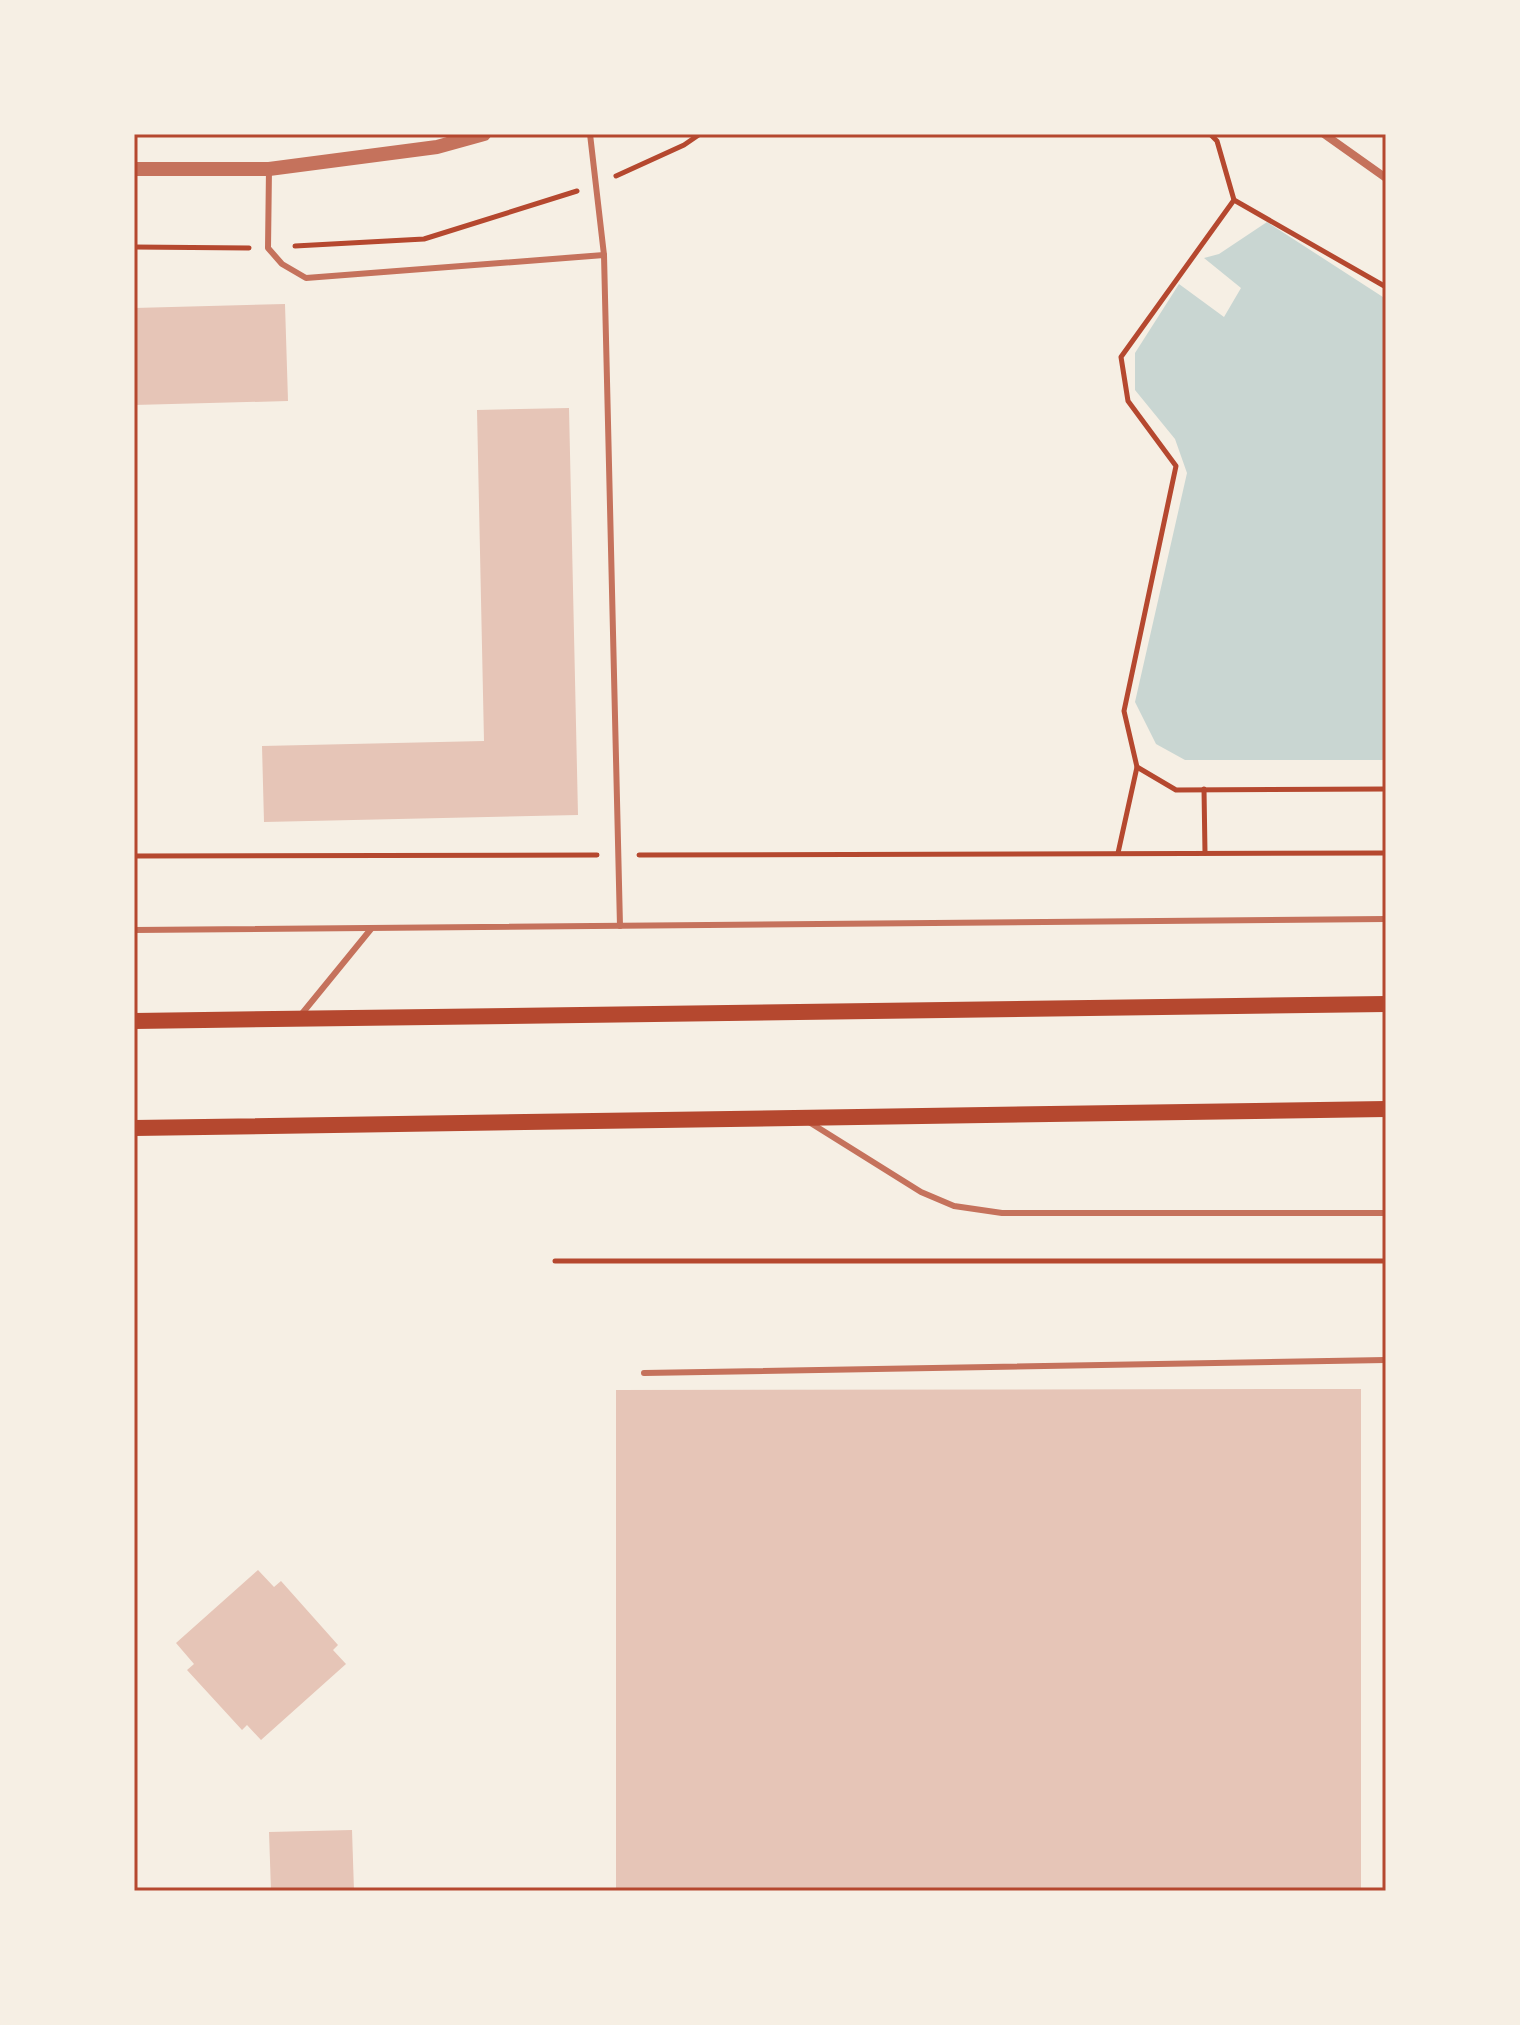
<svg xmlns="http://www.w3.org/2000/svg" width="1520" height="2025" font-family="'Nunito Sans',sans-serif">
<rect width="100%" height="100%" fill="#f6efe4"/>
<!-- water -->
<path fill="#c9d6d2" d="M1267 222 1386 299V760H1185L1156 744 1135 702 1187 473 1175 439 1135 390V353L1179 284 1224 317 1241 288 1204 258 1219 254Z"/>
<!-- building -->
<g fill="#e6c5b7">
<path d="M285 304 288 401 134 405V308Z"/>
<path d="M569 408 578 815 264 822 262 746 484 741 477 410Z"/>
<path d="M1361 1389V1891H616V1390Z"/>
<path d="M258 1570 274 1587 281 1581 338 1645 333 1650 346 1664 261 1740 247 1725 242 1730 187 1670 194 1664 176 1643Z"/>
<path d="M352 1830 354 1891H271L269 1832Z"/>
</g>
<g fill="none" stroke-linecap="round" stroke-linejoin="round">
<!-- path -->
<g stroke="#b5482f" stroke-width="5">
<path d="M1210 134 1217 141 1234 200 1386 287"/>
<path d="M616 176 684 145 700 134"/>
<path d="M1234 200 1121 357 1128 401 1176 466 1124 711 1137 767 1176 790 1386 789"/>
<path d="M295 246 424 239 577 191"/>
<path d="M134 247 249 248"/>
<path d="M1204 789 1205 853"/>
<path d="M1118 853 1137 767"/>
<path d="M639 855 1386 853"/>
<path d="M134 856 597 855"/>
<path d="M555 1261H1386"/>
</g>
<!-- service -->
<g stroke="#c5725c" stroke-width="6">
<path d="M590 134 604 255 620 926"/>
<path d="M269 169 268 248 282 264 306 278 604 255"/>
<path d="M134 930 1386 919"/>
<path d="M300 1016 371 929"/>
<path d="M809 1122 921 1192 954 1206 1002 1213H1386"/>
<path d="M644 1373 1386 1360"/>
</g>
<!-- minor -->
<path stroke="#c5725c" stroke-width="8" d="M1324 134 1386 178"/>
<!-- tertiary -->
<path stroke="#c5725c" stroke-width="14" d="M134 169H269L437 147 484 134"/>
<!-- secondary -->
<g stroke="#b5482f" stroke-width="16">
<path d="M134 1021 1386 1004"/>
<path d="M134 1128 1386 1109"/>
</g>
</g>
<!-- border -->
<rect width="1520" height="2025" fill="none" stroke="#f6efe4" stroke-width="272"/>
<rect x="136" y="136" width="1248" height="1753" fill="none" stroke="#b5482f" stroke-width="3"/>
</svg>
